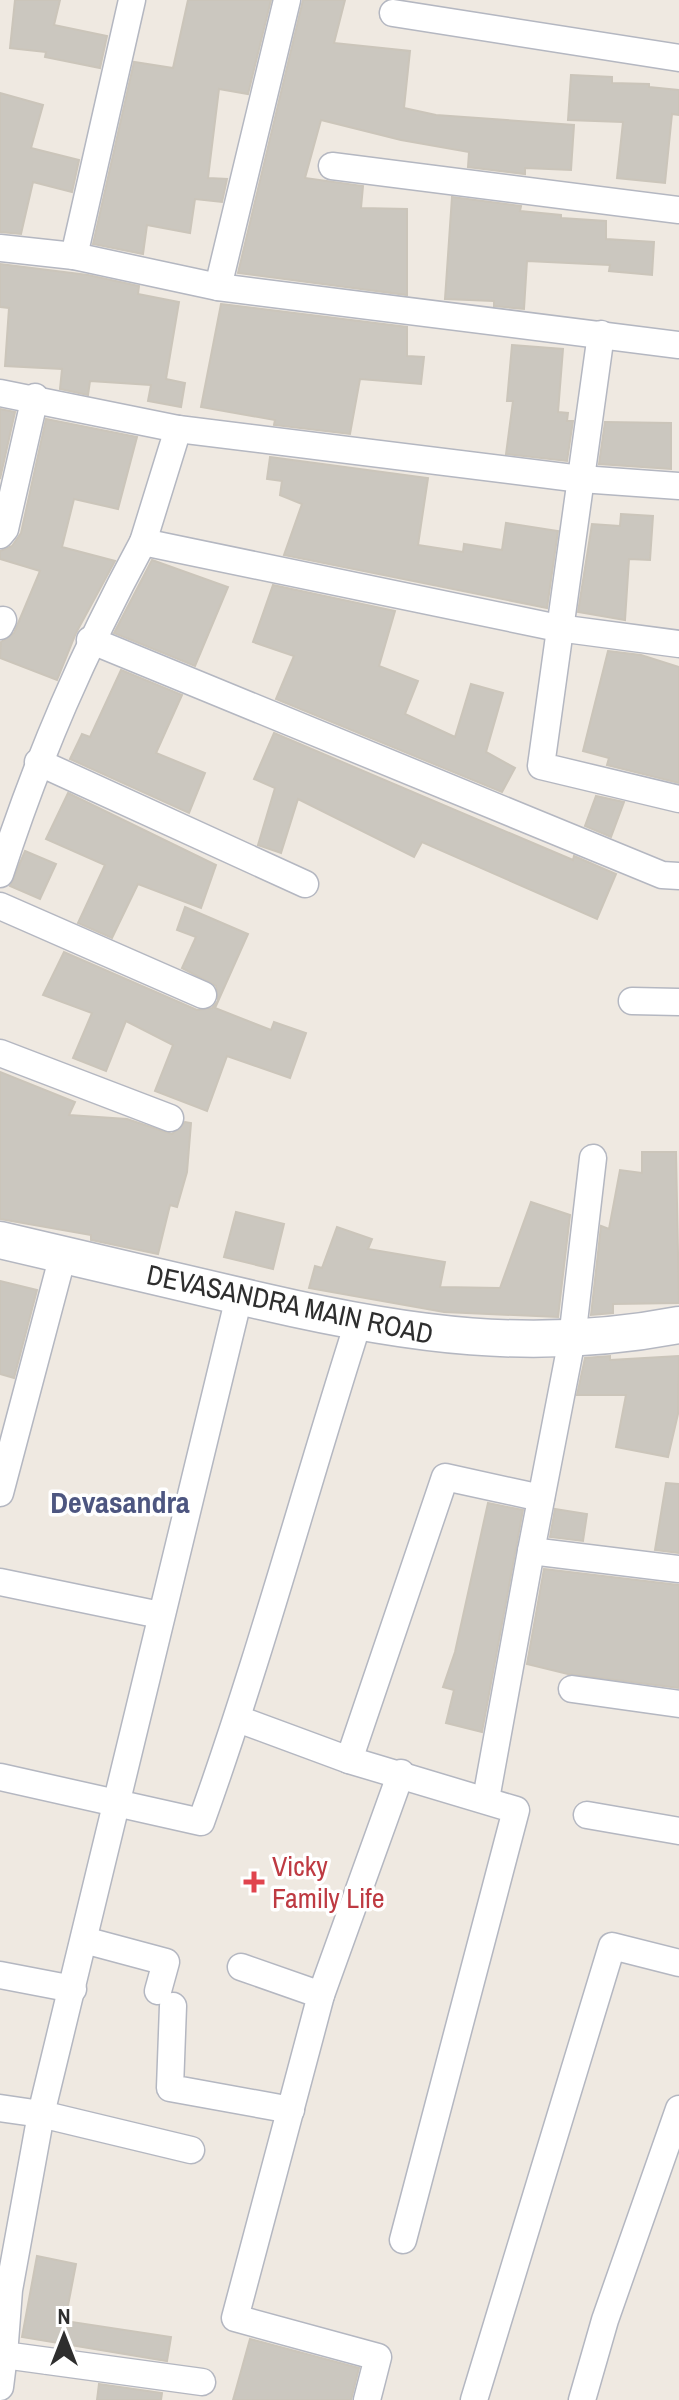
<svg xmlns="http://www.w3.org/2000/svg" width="679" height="2400" font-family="'Archivo Narrow',sans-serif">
<rect width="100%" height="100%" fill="#efe9e1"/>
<!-- building -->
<g fill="#cbc7bf" stroke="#cbc5ba" stroke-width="2">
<path d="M15 0H60L54 25 107 36 100 68 45 57 46 52 10 48Z"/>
<path d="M188 0H271L248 94 219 89 208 178 227 179 222 202 195 199 190 233 147 225 143 254 93 244 134 62 173 68Z"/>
<path d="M303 0H345L334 43 410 51 404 108 436 115 574 125 571 170 525 168V174L468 167 469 152 401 140 321 120 305 178 363 186 361 208 407 209V295L238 273Z"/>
<path d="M571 75 612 77V83L649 84V87L679 90V115L672 114 665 183 617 178 623 122 568 120Z"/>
<path d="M0 93 43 105 31 148 79 160 72 192 33 182 21 234 0 232Z"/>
<path d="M452 197 521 206 520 211 561 215V218L606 221V239L654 242 652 275 609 271 610 265 527 261 524 309 494 306V301L445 299Z"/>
<path d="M0 264 88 275 139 286 138 294 179 302 166 379 185 383 181 407 148 401 151 385 90 381 88 395 60 389 62 369 5 366 9 308 0 307Z"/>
<path d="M221 304 407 327V356L424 357 421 384 360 379 350 434 274 425 275 420 201 407Z"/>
<path d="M512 345 563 349 558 412 568 413 567 421H573L567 461 506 454 513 401H507Z"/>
<path d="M0 409 15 412 0 479Z"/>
<path d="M46 419 137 437 118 509 74 499 62 547 115 561 76 633 57 680 0 658 1 642 14 633 40 571 0 559V551L12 546 21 533Z"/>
<path d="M605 422 671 423V469L599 464Z"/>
<path d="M270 457 428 478 418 545 463 552 464 544 502 550 506 523 558 531 547 608 284 555 302 504 280 495 282 481 267 479Z"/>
<path d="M621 514 653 516 650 560 629 559 625 620 578 612 592 524 620 526Z"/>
<path d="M152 560 228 587 195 666 114 633Z"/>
<path d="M273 585 395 611 379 666 418 681 405 714 455 737 471 684 503 693 486 752 515 768 502 792 276 699 294 656 253 642Z"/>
<path d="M608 651 641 655 679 667V783L607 765 609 758 583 751Z"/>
<path d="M121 670 182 695 156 753 205 773 189 813 70 759 82 734 90 737Z"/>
<path d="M274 733 573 860 574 856 616 874 597 919 422 842 414 857 298 799 281 853 258 845 275 788 254 779Z"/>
<path d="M68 793 216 865 201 908 138 884 112 938 78 923 105 865 46 839Z"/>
<path d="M596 796 624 802 611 837 585 826Z"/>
<path d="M25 851 56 864 40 899 10 886Z"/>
<path d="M185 907 248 934 215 1008 271 1030 274 1022 306 1033 290 1078 227 1056 207 1111 155 1091 173 1045 126 1021 106 1071 73 1058 92 1013 43 995 64 952 197 1010 212 1008 218 1001 216 986 182 968 196 937 177 930Z"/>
<path d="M0 1072 75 1102 69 1115 127 1119 172 1134 185 1122 191 1123 187 1172 177 1207 170 1205 158 1254 91 1240V1235L0 1219Z"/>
<path d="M642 1152H676L679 1303 613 1304V1313L591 1315 601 1226 609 1229 620 1170 642 1173Z"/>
<path d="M531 1202 570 1215 558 1317 444 1312 309 1288 315 1266 322 1268 337 1227 372 1239 368 1249 445 1262 440 1287 500 1288Z"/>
<path d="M236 1212 284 1224 273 1269 224 1257Z"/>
<path d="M0 1281 37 1290 14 1378 0 1374Z"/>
<path d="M610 1356V1360L679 1356 678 1414 668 1457 616 1447 626 1395H577L585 1358Z"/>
<path d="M666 1483 679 1484V1553L655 1550Z"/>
<path d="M488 1503 523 1510 482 1732 446 1723 454 1690 443 1687 455 1652Z"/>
<path d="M555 1509 587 1514 583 1541 550 1537Z"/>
<path d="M544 1569 679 1585V1688L568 1674 527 1664Z"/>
<path d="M37 2256 76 2264 65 2321 171 2337 167 2361 22 2337Z"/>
<path d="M250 2339 359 2368 351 2400H233Z"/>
<path d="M99 2384 162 2393 161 2400H97Z"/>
</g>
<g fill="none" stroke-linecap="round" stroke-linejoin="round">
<defs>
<g id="minor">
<path d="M393 13 679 58"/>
<path d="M332 166 679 210"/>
<path d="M0 248 74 256 218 287 679 345"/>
<path d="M74 256 132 0"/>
<path d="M218 287 287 0"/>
<path d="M601 334 541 766 679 799"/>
<path d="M0 393 178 429 143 542 558 628 679 644"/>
<path d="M178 429 581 479 679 486"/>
<path d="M0 535 5 529 35 397"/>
<path d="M0 626 3 620"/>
<path d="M90 640 662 875 679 876"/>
<path d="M38 762 305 884"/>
<path d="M0 874C39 754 83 653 143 542"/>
<path d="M0 906 203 995"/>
<path d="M632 1001 679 1002"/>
<path d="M0 1053 170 1118"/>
<path d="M0 1493 63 1255"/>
<path d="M531 1551 572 1339 593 1158"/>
<path d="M0 1582 160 1615"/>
<path d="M572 1689 679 1704"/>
<path d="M238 1719 349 1760 516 1810 403 2240"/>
<path d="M349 1760 445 1477 541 1498"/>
<path d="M0 1777 201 1822C260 1658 305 1489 358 1323"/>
<path d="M486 1799 531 1551 679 1569"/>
<path d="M587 1815 679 1831"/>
<path d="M84 1940 166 1962 158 1991"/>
<path d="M241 1967 321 1995"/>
<path d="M0 1975 73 1989"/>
<path d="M173 2006 170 2088 291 2110"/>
<path d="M0 2108 41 2114 191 2150"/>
<path d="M202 2382 4 2355 9 2290 41 2114 239 1297"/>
<path d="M0 2387 4 2355"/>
<path d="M367 2400 378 2357 235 2318 321 1995 401 1773"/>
<path d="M474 2400 612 1946 679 1963"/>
<path d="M582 2400 605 2320 679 2109"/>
</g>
<path id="secondary" d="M0 1240C88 1261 177 1281 265 1302 408 1335 534 1353 679 1325"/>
</defs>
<!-- minor casing -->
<use href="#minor" stroke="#b4b7c1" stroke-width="29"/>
<!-- secondary casing -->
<use href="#secondary" stroke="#b4b7c1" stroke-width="39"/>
<!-- minor -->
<use href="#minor" stroke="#fff" stroke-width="26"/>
<!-- secondary -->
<use href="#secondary" stroke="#fff" stroke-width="36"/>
</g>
<!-- markers -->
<path fill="#e0444e" stroke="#fff" stroke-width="3" d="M250 1870h8v8h8v8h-8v8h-8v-8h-8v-8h8z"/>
<g text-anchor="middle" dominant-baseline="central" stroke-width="7" stroke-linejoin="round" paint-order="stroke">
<!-- street labels -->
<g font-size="28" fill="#2e2e2e" stroke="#fff">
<text transform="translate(290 1304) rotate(12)">DEVASANDRA MAIN ROAD</text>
</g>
<!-- health labels -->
<g font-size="28" fill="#be3a42" stroke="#fff" text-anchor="start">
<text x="272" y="1866">Vicky<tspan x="272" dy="32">Family Life</tspan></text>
</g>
<!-- neighbourhood labels -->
<g font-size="30" font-weight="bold" fill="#4d5680" stroke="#fff">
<text x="120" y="1502">Devasandra</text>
</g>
</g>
<!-- north arrow -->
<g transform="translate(64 2336)" stroke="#ffffff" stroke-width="6" paint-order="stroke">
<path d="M0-6L14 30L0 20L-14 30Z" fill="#2e2e2e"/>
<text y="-12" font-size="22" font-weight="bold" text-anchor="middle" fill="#2e2e2e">N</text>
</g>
</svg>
